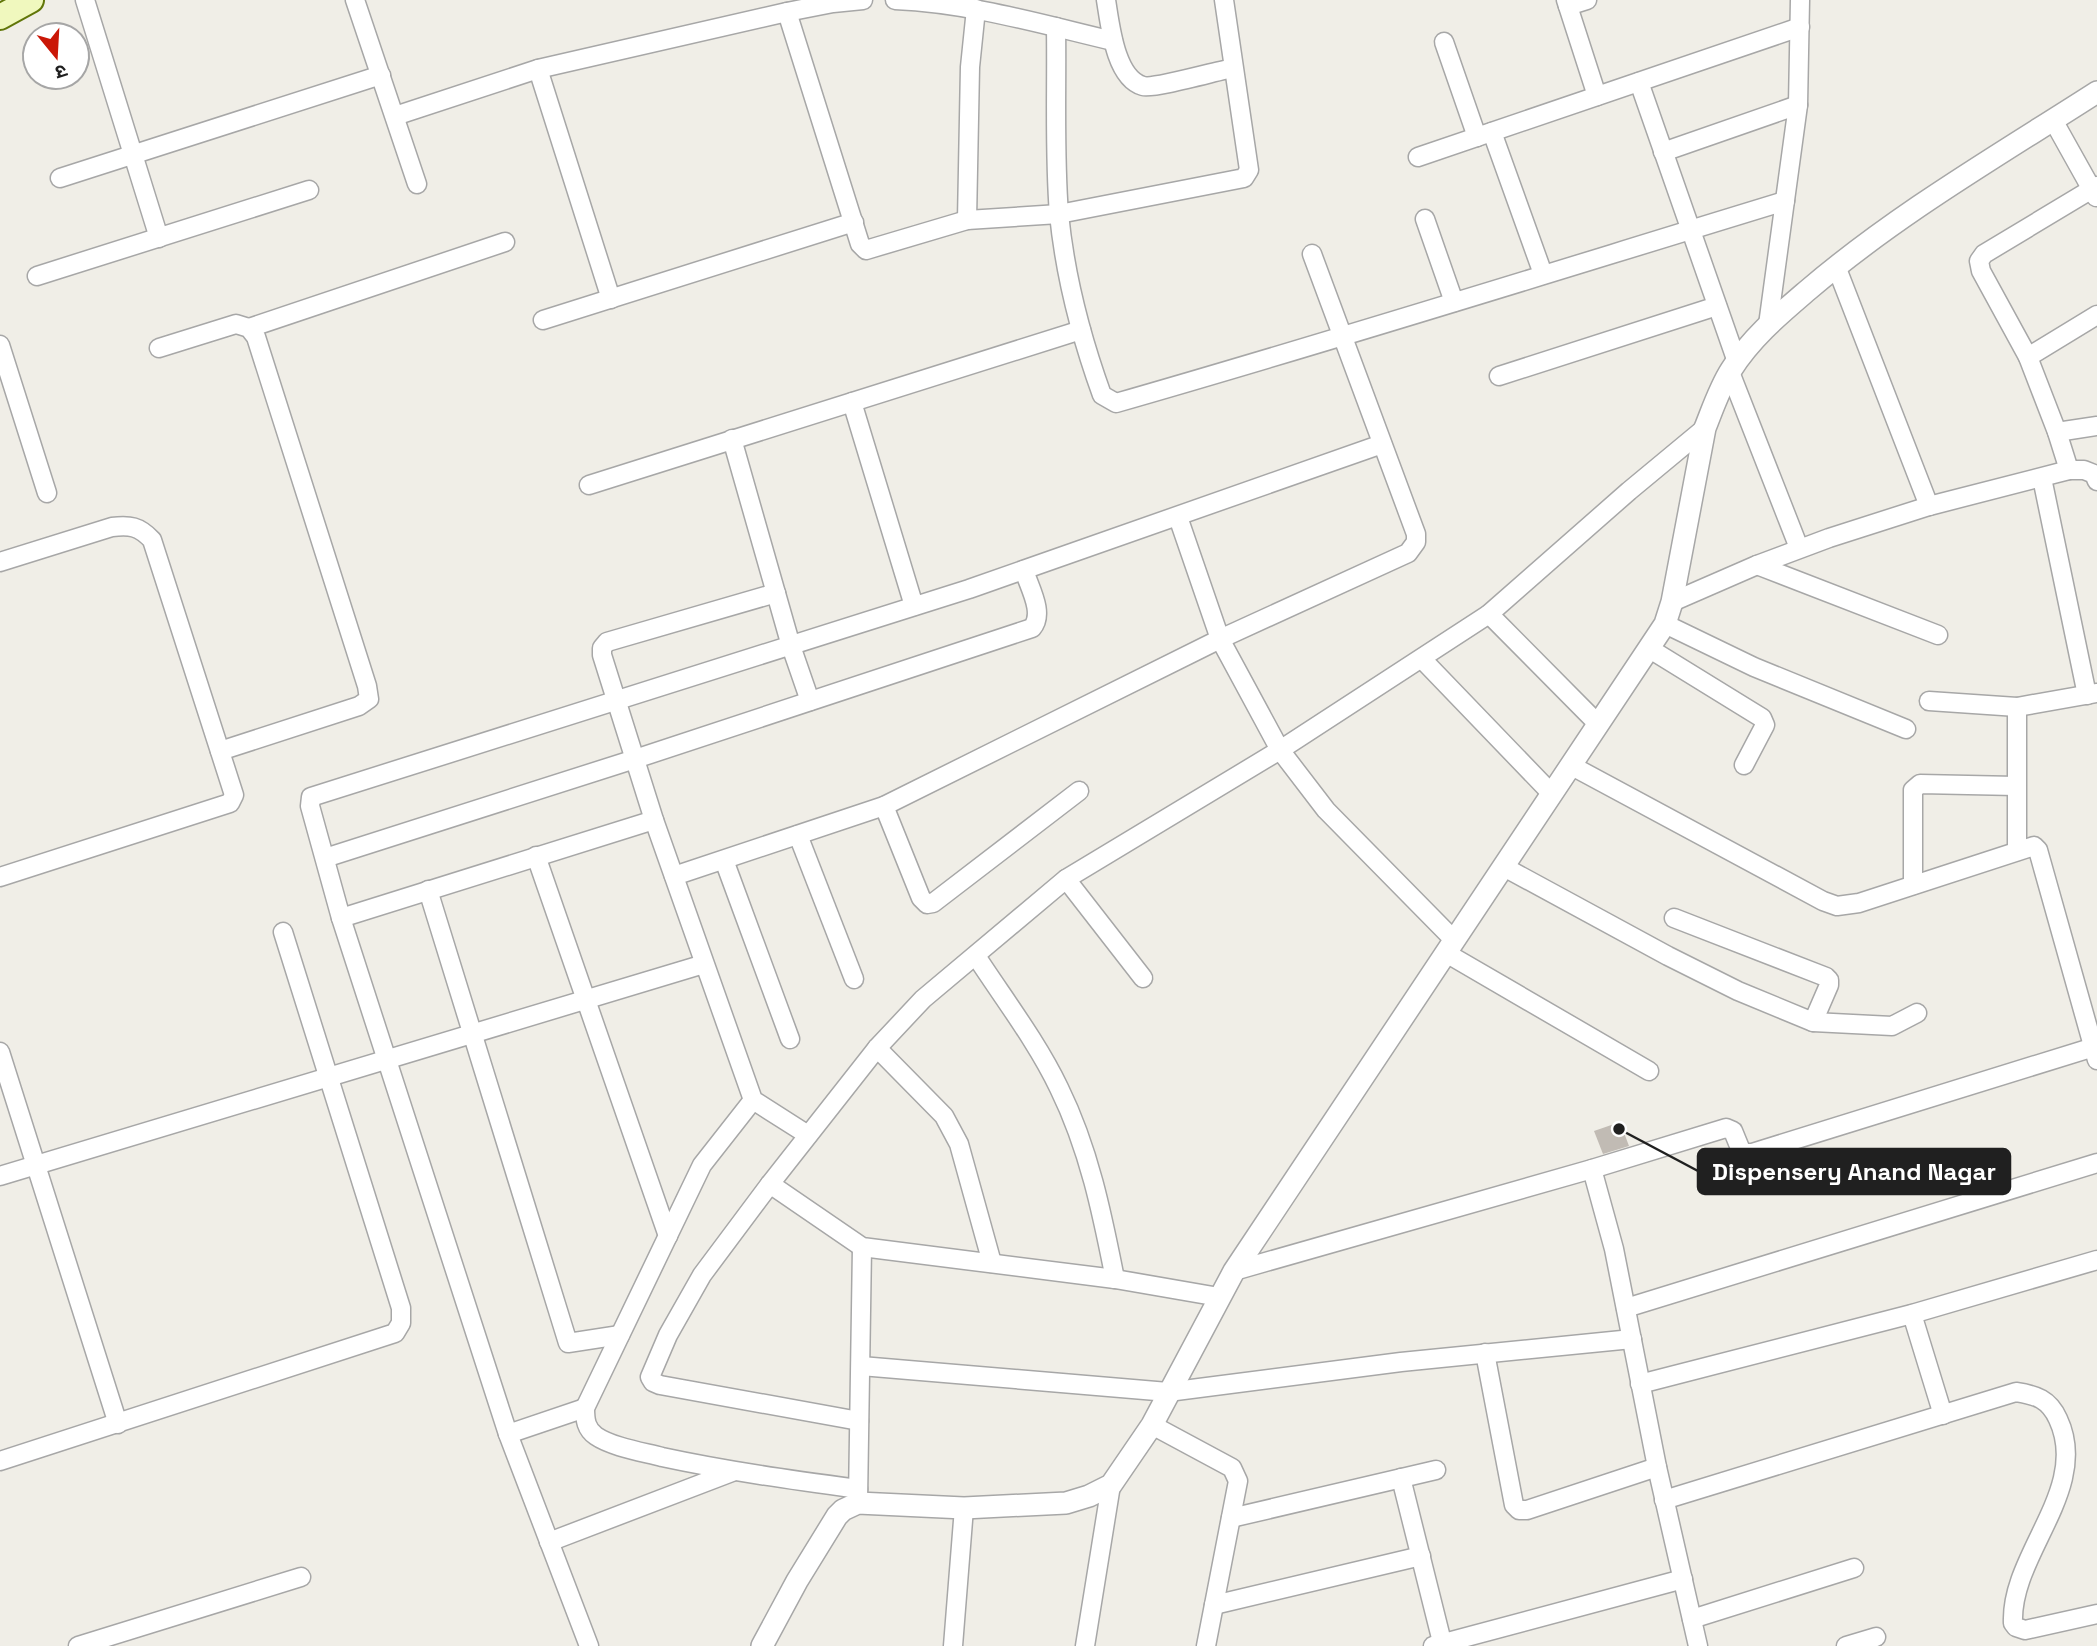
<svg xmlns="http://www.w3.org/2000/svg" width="2097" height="1646" font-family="'Space Grotesk','Noto Sans Devanagari',sans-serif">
<rect width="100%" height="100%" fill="#f0eee7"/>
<!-- building -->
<path fill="#c1bbb4" d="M1620 1122 1629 1146 1603 1154 1594 1131Z"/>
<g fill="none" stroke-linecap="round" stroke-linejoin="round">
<defs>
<g id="minor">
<path d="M85 0 159 238"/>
<path d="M355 0 417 184"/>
<path d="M895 0C969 3 1041 24 1113 41"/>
<path d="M1106 0C1110 24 1115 78 1143 86 1154 89 1217 71 1233 68"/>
<path d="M1566 0 1597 96"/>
<path d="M1568 6 1587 0"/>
<path d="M787 12 860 244 866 250 967 220 1059 214 1244 178 1249 170 1224 0"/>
<path d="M1056 27C1057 89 1054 152 1059 214 1065 275 1081 337 1102 395L1116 403C1340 339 1562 269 1785 201"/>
<path d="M1444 42 1477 137"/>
<path d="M538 69 611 299"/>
<path d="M1639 82 1737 362"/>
<path d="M395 116 538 69 787 12 833 3 863 0"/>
<path d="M2053 120 2096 197"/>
<path d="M1492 132 1543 274"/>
<path d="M1663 152 1798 105"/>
<path d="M1418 157 1800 27"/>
<path d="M60 178 381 75"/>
<path d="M1425 219 1454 302"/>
<path d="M967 220 970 67 976 9"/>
<path d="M1836 266 1929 506"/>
<path d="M37 276 309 190"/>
<path d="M543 320 854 222"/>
<path d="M1768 325 1798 105 1800 0"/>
<path d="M249 328 505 242"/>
<path d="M0 345 47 493"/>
<path d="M159 348 236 324 249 328 256 337 367 686 369 699 359 706 220 751"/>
<path d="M2028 357 2097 315"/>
<path d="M1730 372 1799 548"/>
<path d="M1499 376 1717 306"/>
<path d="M852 402 914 606"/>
<path d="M2057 432 2097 426"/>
<path d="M732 439 791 646 810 701"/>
<path d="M2069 470 2057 432 2028 357 1981 271 1979 261 1984 254 2097 186"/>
<path d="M2042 478 2087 695"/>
<path d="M589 485 1081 330"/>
<path d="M1178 517 1220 639 1280 750 1326 810 1455 941"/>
<path d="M0 562 112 527C130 525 139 526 152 540L234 795 230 803 0 877"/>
<path d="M1757 565 1938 635"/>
<path d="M776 593 607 642 602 648V655L654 820 753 1100 808 1135"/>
<path d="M1672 602 1757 565 1829 538 1929 506 2069 470H2084L2094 474 2097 481"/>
<path d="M1489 614 1599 725"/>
<path d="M1665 624 1754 667 1906 729"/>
<path d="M1650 649 1762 718 1765 725 1744 765"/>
<path d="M1422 659 1551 793"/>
<path d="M1929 701 2017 707 2096 693"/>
<path d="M1572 766 1823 901 1837 906 1859 903 2034 846 2038 850 2097 1060"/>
<path d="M884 806 921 898 927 904 933 903 1079 791"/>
<path d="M798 835 854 979"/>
<path d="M2017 851V707"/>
<path d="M536 856 668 1236"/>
<path d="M325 858 635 759 1032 628C1045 613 1029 587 1024 570"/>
<path d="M724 860 790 1039"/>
<path d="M1504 867 1668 956 1738 991 1813 1022 1829 985V980L1826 977 1674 918"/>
<path d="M674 876 884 806 1220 639 1408 553 1416 542V534L1312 254"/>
<path d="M1066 879 1143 978"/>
<path d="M1913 885V790L1920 784 2016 786"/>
<path d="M428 890 568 1343 620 1335"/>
<path d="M341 918 654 820"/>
<path d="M1446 953 1649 1071"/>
<path d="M976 956C1004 999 1037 1042 1059 1088 1089 1149 1102 1213 1115 1279"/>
<path d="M1813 1022 1892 1026 1917 1013"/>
<path d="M877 1048 944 1116 959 1144 992 1263"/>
<path d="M0 1052 118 1424"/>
<path d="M753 1100 702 1165 585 1408C585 1420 586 1429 596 1436 612 1447 643 1452 662 1457 727 1471 792 1480 858 1489"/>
<path d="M1592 1169 1614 1249 1657 1467 1698 1646"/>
<path d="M0 1176 704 964"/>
<path d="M770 1184 862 1247 1115 1279 1219 1297"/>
<path d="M1234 1271 1592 1169 1726 1128 1733 1131 1742 1153H1752L2097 1046"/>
<path d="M1626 1308 2097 1163"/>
<path d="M1912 1314 1943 1415"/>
<path d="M1485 1353 1514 1505 1519 1510H1527L1657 1467"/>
<path d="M861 1366 1168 1392 1401 1362 1632 1339"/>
<path d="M1640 1384 1912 1314 2097 1260"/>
<path d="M859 1421 660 1385 653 1382 650 1377 668 1335 702 1275 770 1184 877 1048 923 999 1066 879 1280 750 1489 614 1629 491 1705 428"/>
<path d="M1152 1425 1232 1468 1238 1481 1206 1646"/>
<path d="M508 1434 585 1408"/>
<path d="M0 1461 395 1333 401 1323V1308L283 932"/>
<path d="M1401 1478 1443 1646"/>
<path d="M858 1500 862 1247"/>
<path d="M1664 1500 2016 1392C2036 1395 2049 1399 2058 1419 2091 1489 2010 1554 2013 1623L2016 1627 2025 1630 2097 1614"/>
<path d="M1231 1518 1436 1470"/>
<path d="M549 1542 732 1472"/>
<path d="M1214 1605 1421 1556"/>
<path d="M1692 1619 1854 1568"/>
<path d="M78 1646 301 1577"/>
<path d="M589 1646 508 1434 341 918 310 806 311 797 969 589 1382 444"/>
<path d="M953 1646 964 1508"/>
<path d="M1085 1646 1111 1485"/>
<path d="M1433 1646 1683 1579"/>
<path d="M1846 1646 1876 1637"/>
</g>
<path id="tertiary" d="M762 1646 797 1581 837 1516 843 1510 858 1503 964 1508 1066 1503 1089 1496 1111 1485 1152 1425 1234 1271 1665 624 1672 602 1705 428C1713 408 1720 387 1731 370 1751 338 1780 314 1808 290 1897 214 1999 155 2097 92"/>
<path id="secondary" d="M0 17 31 0"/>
</defs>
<!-- minor casing -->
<use href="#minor" stroke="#a7a7a7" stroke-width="21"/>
<!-- tertiary casing -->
<use href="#tertiary" stroke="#a7a7a7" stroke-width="24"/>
<!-- secondary casing -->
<use href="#secondary" stroke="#617609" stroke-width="28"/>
<!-- minor -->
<use href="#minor" stroke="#fff" stroke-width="18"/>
<!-- tertiary -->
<use href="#tertiary" stroke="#fff" stroke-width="21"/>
<!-- secondary -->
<use href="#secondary" stroke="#f0f8be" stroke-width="24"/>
</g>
<!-- callouts -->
<path fill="none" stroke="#202020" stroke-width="2.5" d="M1619 1129L1698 1171"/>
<circle fill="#202020" stroke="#fff" stroke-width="2.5" cx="1619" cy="1129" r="7"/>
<rect fill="#202020" stroke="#202020" stroke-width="2.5" x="1698" y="1149" width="312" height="45" rx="7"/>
<g font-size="24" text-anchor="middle" font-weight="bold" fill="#fff">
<text x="1854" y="1180">Dispensery Anand Nagar</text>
</g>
<!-- north arrow -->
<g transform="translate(56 56) rotate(162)"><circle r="33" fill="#ffffff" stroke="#a6a6a6" stroke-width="2"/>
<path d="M0-5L12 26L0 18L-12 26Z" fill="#ca1707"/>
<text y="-10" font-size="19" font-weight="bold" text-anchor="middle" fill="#202020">उ</text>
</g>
</svg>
